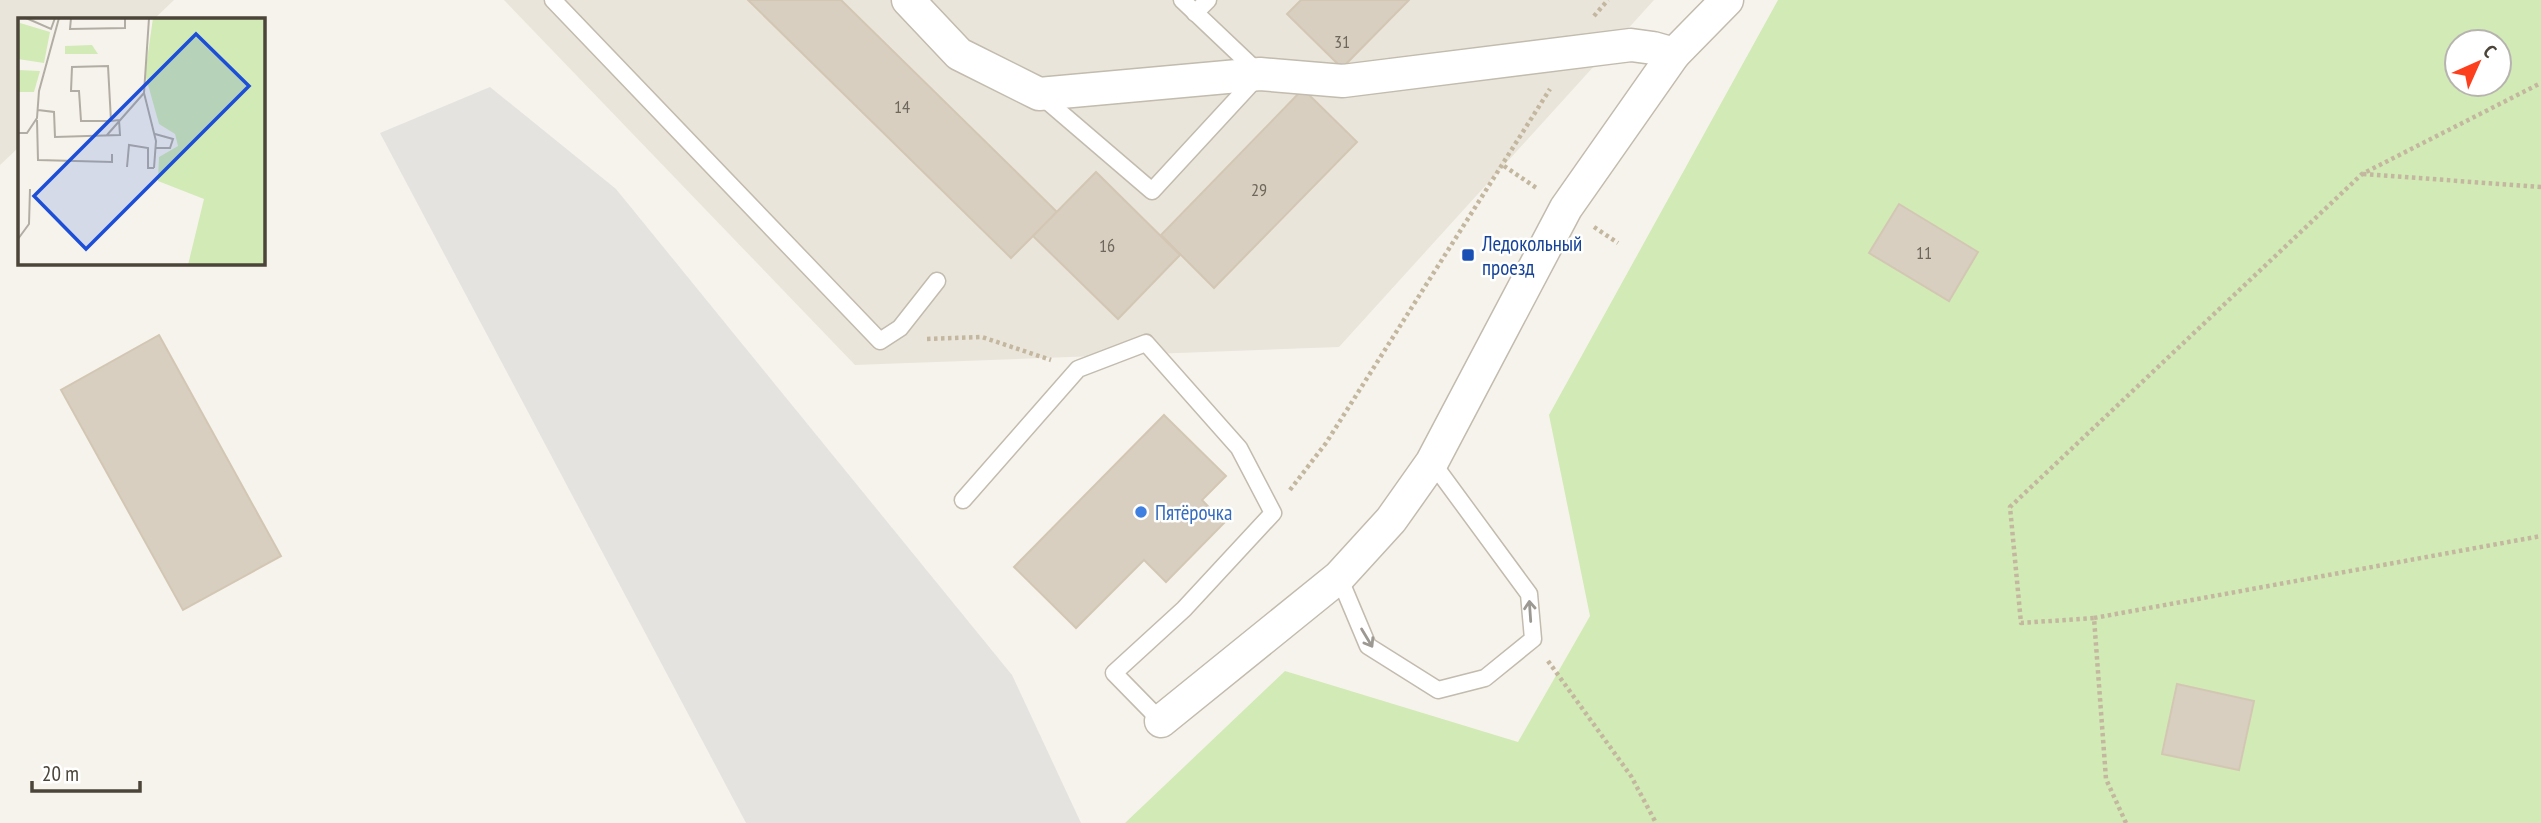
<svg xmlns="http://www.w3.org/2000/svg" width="2541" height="823" font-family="'PT Sans Narrow',sans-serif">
<rect width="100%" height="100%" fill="#f6f3ec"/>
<!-- residential -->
<g fill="#eae5da">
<path d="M0 0H174L154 19H19V147L0 165Z"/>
<path d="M504 0H1654L1339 347 855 365Z"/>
</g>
<!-- green -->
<path fill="#d2eab5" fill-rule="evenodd" d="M1778 0H2541V823H1125L1285 671 1518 742 1590 616 1549 415ZM2457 42H2499V84H2457Z"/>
<!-- parking -->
<path fill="#e5e3e0" d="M490 87 616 189 1012 675 1081 823H746L380 133Z"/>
<!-- building -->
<g fill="#d8cfc1" stroke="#d3c7b4" stroke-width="2">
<path d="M748 0H841L1057 212 1011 258Z"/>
<path d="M1301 0H1409L1342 68 1287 14Z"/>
<path d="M1303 89 1357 142 1214 288 1161 235Z"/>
<path d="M1096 172 1180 255 1118 319 1033 236Z"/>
<path d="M1899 204 1978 252 1949 301 1869 253Z"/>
<path d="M159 335 281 556 183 610 61 390Z"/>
<path d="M1164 415 1226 476 1202 500 1224 523 1166 582 1144 560 1076 628 1014 567Z"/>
<path d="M2177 684 2254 701 2239 770 2162 754Z"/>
</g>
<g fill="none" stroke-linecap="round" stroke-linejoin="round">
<defs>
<g id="lane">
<path d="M553 0 880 341 900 328 937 281"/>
<path d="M1195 13 1208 0"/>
<path d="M1040 95 1152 191 1260 74 1182 0"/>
<path d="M963 500 1078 369 1146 343 1239 448 1273 513 1184 609 1114 673 1161 721"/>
<path d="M1339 577 1368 646 1438 690 1485 678 1533 639 1529 594 1432 462"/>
</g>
<g id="street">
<path d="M908 0 959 54 1039 94 1260 74 1343 81 1631 45 1653 48 1674 54"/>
<path d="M1161 721 1339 577 1391 520 1432 462 1566 208 1674 54 1727 0"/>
</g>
</defs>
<!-- lane casing -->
<use href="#lane" stroke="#c2bbae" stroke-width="19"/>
<!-- street casing -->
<use href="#street" stroke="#c2bbae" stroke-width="35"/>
<!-- path -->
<g stroke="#c4b79f" stroke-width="4.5" stroke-dasharray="3.5 3.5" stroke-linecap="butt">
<path d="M1594 16 1608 0"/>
<path d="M1504 166 1538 189"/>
<path d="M2363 174 2541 187"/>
<path d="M1594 227 1618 243"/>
<path d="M927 339 982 337 1051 360"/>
<path d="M1290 490 1326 443 1550 89"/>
<path d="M2094 618 2541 536"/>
<path d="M1548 661 1631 776 1656 823"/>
<path d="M2126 823 2106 779 2094 618 2021 623 2010 507 2362 174 2541 83"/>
</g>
<!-- lane -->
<use href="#lane" stroke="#fff" stroke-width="16"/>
<!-- street -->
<use href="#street" stroke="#fff" stroke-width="32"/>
</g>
<!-- one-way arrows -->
<defs><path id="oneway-shaft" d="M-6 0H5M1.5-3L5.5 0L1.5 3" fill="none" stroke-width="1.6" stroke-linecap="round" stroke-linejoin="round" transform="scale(1.75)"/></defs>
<g stroke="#9c9892">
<use href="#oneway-shaft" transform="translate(1530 611) rotate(-94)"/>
<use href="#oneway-shaft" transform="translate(1367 638) rotate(59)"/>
</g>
<!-- markers -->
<rect fill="#1a4fb4" stroke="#fff" stroke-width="2.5" x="1461" y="248" width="14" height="14" rx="3.5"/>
<circle fill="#3f7fe0" stroke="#fff" stroke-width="2.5" cx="1141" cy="512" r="7"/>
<g text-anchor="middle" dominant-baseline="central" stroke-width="5" stroke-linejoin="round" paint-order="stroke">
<!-- number labels -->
<g font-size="18" fill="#6e675b">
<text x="1342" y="41">31</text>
<text x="902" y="106">14</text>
<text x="1259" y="189">29</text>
<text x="1107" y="245">16</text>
<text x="1924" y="252">11</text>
</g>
<!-- transit labels -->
<g font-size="21" fill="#164399" stroke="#fff" text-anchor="start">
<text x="1482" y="243">Ледокольный<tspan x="1482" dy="24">проезд</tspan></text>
</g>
<!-- shop labels -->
<g font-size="21" fill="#366cbe" stroke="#fff" text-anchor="start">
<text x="1155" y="512">Пятёрочка</text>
</g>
</g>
<!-- overview -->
<g transform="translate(18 18)">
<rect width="247" height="247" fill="#f6f3ec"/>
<path d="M135 0H247V247H170L186 181 140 163 141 139 160 128 157 116 141 106 127 56ZM2 5 32 14 26 45 0 41ZM74 27 80 36H47V28ZM0 52 22 53 16 74H0Z" fill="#d2eab5"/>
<path fill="none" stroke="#b2ada4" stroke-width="2" d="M8 0 33 11 37 0M53 0 52 11 107 10V0M131 0 126 75 138 123 136 150M20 92 36 94 37 119 102 117 101 102 93 103H63L61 73H53L54 49 90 48 93 103M19 102 20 142 94 144V136M0 115H9L19 100 21 73 41 0M137 116 155 121 152 130H138M89 117 126 75M109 149 111 127 130 130V150H136M0 221 11 206 12 171"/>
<path fill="#1d4ed8" fill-opacity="0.15" stroke="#1d4ed8" stroke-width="3.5" d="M178 16 231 68 68 231 16 178Z"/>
<rect width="247" height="247" fill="none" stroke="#4b4439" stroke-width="3.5"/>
</g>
<!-- north arrow -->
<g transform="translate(2478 63) rotate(45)"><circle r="33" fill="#ffffff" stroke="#b7b4b0" stroke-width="2"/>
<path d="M0-5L12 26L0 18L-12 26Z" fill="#fc3f1d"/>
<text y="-10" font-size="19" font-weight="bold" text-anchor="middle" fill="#4b4439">С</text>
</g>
<!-- scale -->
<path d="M32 781v10h108v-10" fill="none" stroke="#4b4439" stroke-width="3.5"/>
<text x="42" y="781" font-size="21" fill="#4b4439" stroke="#ffffff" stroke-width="5" paint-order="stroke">20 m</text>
</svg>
